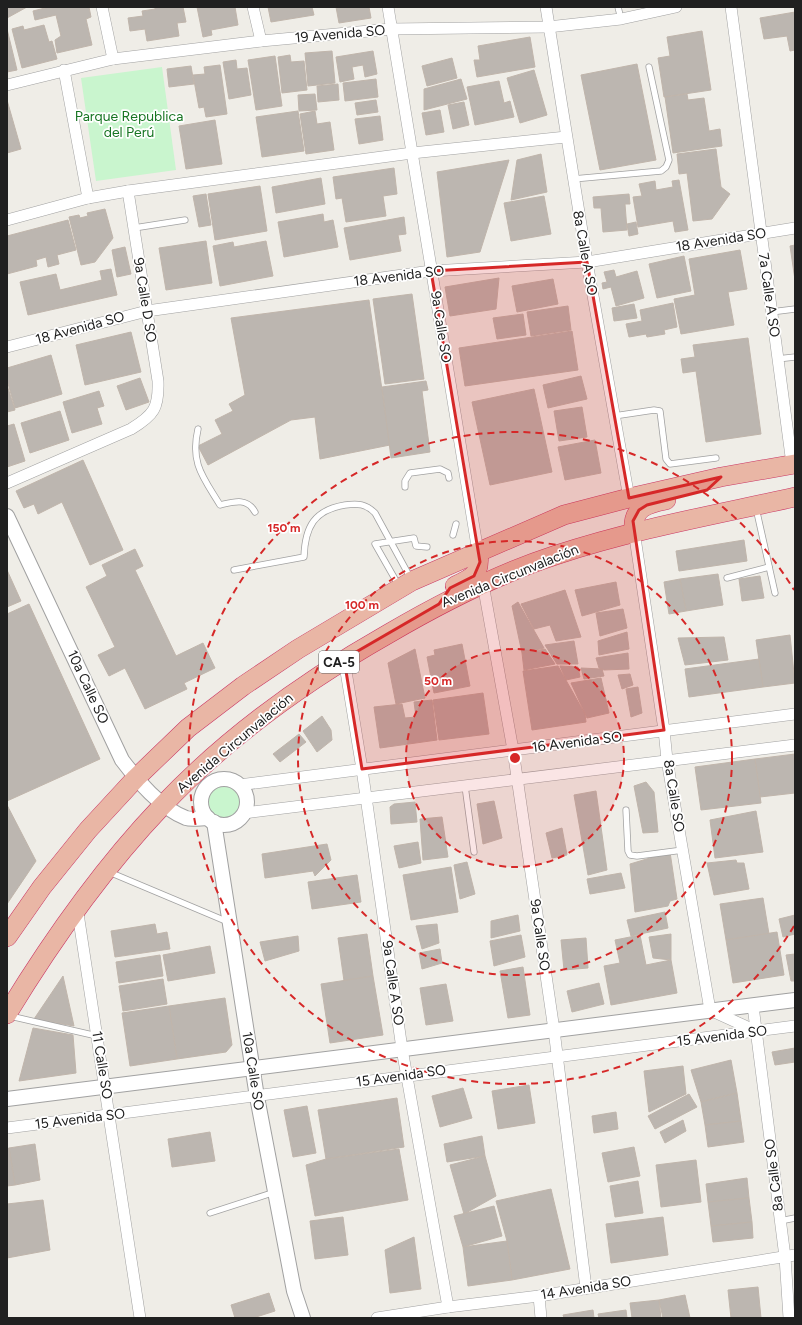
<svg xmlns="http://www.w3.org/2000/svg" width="802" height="1325" font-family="Figtree,sans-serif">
<rect width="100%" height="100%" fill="#efede7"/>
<!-- park -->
<g fill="#c9f5ce">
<path d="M162 67 176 170 96 181 81 78Z"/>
<circle cx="224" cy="802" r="17"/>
</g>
<!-- building -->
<g fill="#bcb6b0" stroke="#c0b5ab">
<path d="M7 7H27L7 18Z"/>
<path d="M49 7H89L91 17 86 19 92 45 57 53 55 40 61 36 56 15 35 20 33 11Z"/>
<path d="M155 7H183L186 22 177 23 179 36 147 41 145 29 130 31 128 18 143 16 142 11 155 9Z"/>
<path d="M197 7H235L238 25 211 30 212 35 203 37Z"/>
<path d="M268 7H312L314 15 271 22Z"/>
<path d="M336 7H369L371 18 339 23Z"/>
<path d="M795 12V50L790 51 787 36 764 39 760 18Z"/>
<path d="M44 25 49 42 52 41 57 59 22 68 12 29 23 26 24 30Z"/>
<path d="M7 29 17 70 7 72Z"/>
<path d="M702 31 711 90 664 97 658 58 670 56 667 37Z"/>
<path d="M530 37 535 67 477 77 474 60H480L478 46Z"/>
<path d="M332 51 335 83 308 86 305 53Z"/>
<path d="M373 51 377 74 365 77 363 65 352 67 354 79 340 82 336 57Z"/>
<path d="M290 55 291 62 304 61 307 90 282 93 278 57Z"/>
<path d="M275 56 282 106 256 110 248 60Z"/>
<path d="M452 58 457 78 427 86 422 66Z"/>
<path d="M236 60 237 69 247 68 251 95 229 99 223 62Z"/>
<path d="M637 64 656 160 600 170 581 75Z"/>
<path d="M220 65 227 114 206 117 204 107 199 108 193 75 205 74 204 67Z"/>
<path d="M191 66 194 84 169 87 167 69Z"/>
<path d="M534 70 547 115 520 123 507 78Z"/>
<path d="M376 79 378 97 345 101 343 83Z"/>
<path d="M461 79 467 99 424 110V89Z"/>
<path d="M499 81 504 103 510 101 514 117 475 125 467 87Z"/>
<path d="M338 84 339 100 318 102 317 86Z"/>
<path d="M315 94 317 110 299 111 298 95Z"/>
<path d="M687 94 688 100 704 98 709 131 720 129 722 146 673 153 665 97Z"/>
<path d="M7 100 21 149 7 153Z"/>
<path d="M376 100 378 112 357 115 355 103Z"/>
<path d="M464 102 469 125 453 129 448 105Z"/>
<path d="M440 110 444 132 426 135 422 113Z"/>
<path d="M298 111 304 151 262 157 256 117Z"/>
<path d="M315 111 317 124 330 122 334 150 306 154 300 114Z"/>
<path d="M380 116 383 140 359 144 355 119Z"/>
<path d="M215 120 222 164 186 169 179 126Z"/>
<path d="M716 149 721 187 730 194 712 219 693 221 687 173 679 174 677 154Z"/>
<path d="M541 154 547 192 511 200 517 160Z"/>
<path d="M509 160 480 252 447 257 437 172Z"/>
<path d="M394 168 397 194 383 196 386 216 346 222 342 198 336 199 333 177Z"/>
<path d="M321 178 325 204 276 213 272 187Z"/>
<path d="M679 180 688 230 675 232 673 221 638 227 633 197 642 196 639 184 655 181 656 190 673 187 672 181Z"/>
<path d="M260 186 267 231 215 240 208 194Z"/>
<path d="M206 194 211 225 199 227 193 196Z"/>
<path d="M629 194 630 204H625L627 230 603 232 601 208H594L593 197Z"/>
<path d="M544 196 551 234 511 241 504 203Z"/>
<path d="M105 209 113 238 95 262 81 265 69 217 79 215 80 218 88 216 87 213Z"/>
<path d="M323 214 324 222 333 220 338 247 284 257 278 222Z"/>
<path d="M404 217 406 234 398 235 401 251 350 260 344 228Z"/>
<path d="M68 220 76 250 57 255 59 264 48 267 46 257 36 260 37 266 7 274V236Z"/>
<path d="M636 222 638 234 629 236 627 224Z"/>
<path d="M206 241 212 283 166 290 159 248Z"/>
<path d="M266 241 273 276 220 286 213 246 233 242 234 247Z"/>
<path d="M795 245V280L790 246Z"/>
<path d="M125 247 131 274 117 277 112 250Z"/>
<path d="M740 250 747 289 728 292 734 325 681 334 674 299 695 295 689 259Z"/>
<path d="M684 256 691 291 657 298 649 264Z"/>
<path d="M111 269 117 295 28 315 20 282 56 274 60 290 102 280 100 271Z"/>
<path d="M614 270 616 277 637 271 644 298 616 306 611 287 603 289 602 283 607 282 604 272Z"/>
<path d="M499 278 496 309 450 316 445 287Z"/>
<path d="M553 279 558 304 517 312 512 286Z"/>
<path d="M412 294 424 379 385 384 373 299Z"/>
<path d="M369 300 390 445 320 459 315 417 291 420 208 465 198 446 222 434 215 420 233 411 229 404 245 395 231 318Z"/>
<path d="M673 303 677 327 664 330 665 334 647 337 646 334 629 337 626 324 642 321 640 310Z"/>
<path d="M634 304 637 318 614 321 612 308Z"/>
<path d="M568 306 571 330 531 336 527 312Z"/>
<path d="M523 314 526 335 497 339 493 318Z"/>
<path d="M572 331 578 370 465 386 459 348Z"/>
<path d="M131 332 141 372 85 385 76 345Z"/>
<path d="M748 338 761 434 706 442 696 371 683 373 681 359 695 357 693 345Z"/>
<path d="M51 355 62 394 15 408 7 380V368Z"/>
<path d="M581 376 587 399 548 408 543 385Z"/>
<path d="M140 378 149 402 126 410 117 386Z"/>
<path d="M426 381 428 390 422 391 430 452 391 458 382 387Z"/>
<path d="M7 385 15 410 7 412Z"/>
<path d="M534 389 552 472 490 485 472 402Z"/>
<path d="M99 391 104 406 97 408 102 424 72 433 63 402Z"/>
<path d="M582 407 587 437 559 441 554 411Z"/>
<path d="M60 411 69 440 30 453 21 423Z"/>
<path d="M14 424 25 461 7 467V426Z"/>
<path d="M595 440 601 473 565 480 558 447Z"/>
<path d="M83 460 123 550 90 565 62 502 38 514 34 504 24 508 16 491Z"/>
<path d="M744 540 747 561 679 571 676 551Z"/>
<path d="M135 549 143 566 135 570 176 656 203 643 215 668 184 683 187 689 145 709 125 668 109 676 98 655 115 647 86 587 107 576 102 565Z"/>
<path d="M7 570 21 601 7 607Z"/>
<path d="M718 574 723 605 686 611 680 579Z"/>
<path d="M760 576 764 598 742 601 739 579Z"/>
<path d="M680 579 686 611 669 614 664 582Z"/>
<path d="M616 582 620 605 582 616 575 590Z"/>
<path d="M565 590 581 637 556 641 550 625 534 629 521 604Z"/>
<path d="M518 602 544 648 522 653 512 606Z"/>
<path d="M29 604 100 759 7 801V614Z"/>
<path d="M623 609 627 628 600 636 596 613Z"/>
<path d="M627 632 629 649 599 655 598 641Z"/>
<path d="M790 635 795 683 763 687 756 640Z"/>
<path d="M724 637 728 660 685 665 678 638Z"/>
<path d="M574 641 578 664H557L545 645Z"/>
<path d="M462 644 470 686 434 693 427 657 435 655 434 650Z"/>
<path d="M415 649 425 698 396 704 388 663Z"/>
<path d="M545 649 555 664 524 670 522 653Z"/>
<path d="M628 653 629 669 604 670 599 668 596 658Z"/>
<path d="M759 659 763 687 689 697 685 669Z"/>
<path d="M558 666 585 714 586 722 532 730 523 671Z"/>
<path d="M560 666 578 667 580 677 566 680Z"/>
<path d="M581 668 602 669 604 676 584 679Z"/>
<path d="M630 674 633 685 622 689 618 675Z"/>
<path d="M601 678 609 713 587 718 571 683Z"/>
<path d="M638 687 642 713 631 717 626 689Z"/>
<path d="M483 693 489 734 439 740 433 700Z"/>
<path d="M432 700 437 740 380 748 374 707 402 704 405 718 416 717 414 702Z"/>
<path d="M322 716 331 730 332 740 317 752 303 731Z"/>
<path d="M299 734 306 742 280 762 273 754Z"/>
<path d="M795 754V793L760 797 755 759Z"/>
<path d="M755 759 761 803 701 810 695 767Z"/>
<path d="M646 782 654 792 658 832 643 833 634 786Z"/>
<path d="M596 791 607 870 588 875 574 795Z"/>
<path d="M494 801 502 838 483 844 477 804Z"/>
<path d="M415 802 417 822 391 824 390 807 394 804Z"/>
<path d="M7 805 36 861 7 904Z"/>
<path d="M756 811 763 852 715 858 710 820Z"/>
<path d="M442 817 448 857 423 860 420 819Z"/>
<path d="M562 828 567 855 552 858 546 833Z"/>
<path d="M418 842 421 863 399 868 394 846Z"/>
<path d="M327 844 331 860 315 876 313 871 265 878 262 854Z"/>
<path d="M670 852 677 899 670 901 668 906 635 912 630 864Z"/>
<path d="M736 860 737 863H744L749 889 714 895 707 863Z"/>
<path d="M467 862 475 894 460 899 454 865Z"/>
<path d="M451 867 458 912 411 920 403 875Z"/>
<path d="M621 873 625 888 590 894 587 879Z"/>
<path d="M357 875 361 902 312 909 308 882Z"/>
<path d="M763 898 769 934 726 940 720 904Z"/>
<path d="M665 912 668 928 631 936 627 920Z"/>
<path d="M518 915 520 931 491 938V921Z"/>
<path d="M795 915V934L783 937 779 919Z"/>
<path d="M155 924 157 934 167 932 170 949 115 957 111 931Z"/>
<path d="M437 924 439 943 422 949 416 926Z"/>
<path d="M777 932 784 975 733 983 726 940Z"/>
<path d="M367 934 373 976 344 981 338 938Z"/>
<path d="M671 934V960L653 958 649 937Z"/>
<path d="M521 935 525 957 494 966 490 941Z"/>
<path d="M640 935 646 965 671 960 677 993 611 1005 604 966 620 963 615 940Z"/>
<path d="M298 936 299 951 265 961 260 942Z"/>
<path d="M586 938 588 968 564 970 561 940Z"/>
<path d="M210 946 215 973 168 981 163 955Z"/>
<path d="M440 949 442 963 422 969 419 953Z"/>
<path d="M795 954V981H791L786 955Z"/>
<path d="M160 955 163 976 119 983 116 962Z"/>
<path d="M523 967 530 1015 508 1018 500 971Z"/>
<path d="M63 976 74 1026 34 1019Z"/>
<path d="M373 976 383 1035 330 1043 321 984Z"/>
<path d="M163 979 167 1004 123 1011 119 986Z"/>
<path d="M599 983 604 1004 572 1012 567 991Z"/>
<path d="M446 984 453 1021 426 1025 420 988Z"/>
<path d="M225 998 232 1045 226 1052 177 1059 169 1006Z"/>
<path d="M169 1006 177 1059 130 1066 122 1013Z"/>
<path d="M33 1028 73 1035 76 1073 19 1081Z"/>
<path d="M795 1048V1062L775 1065 772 1052Z"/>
<path d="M731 1060 737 1093 701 1102 691 1070Z"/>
<path d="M683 1066 686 1094 649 1112 644 1071Z"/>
<path d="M529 1085 535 1123 498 1129 492 1091Z"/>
<path d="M463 1088 472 1118 440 1127 432 1096Z"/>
<path d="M737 1093 741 1121 705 1125 701 1102Z"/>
<path d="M689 1094 697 1107 655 1129 648 1116Z"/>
<path d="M397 1098 404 1147 326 1159 318 1110Z"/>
<path d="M307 1106 316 1153 293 1157 284 1110Z"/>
<path d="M616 1112 618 1129 594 1133 592 1116Z"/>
<path d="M683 1120 686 1131 665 1143 660 1132Z"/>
<path d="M741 1121 744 1142 708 1147 705 1125Z"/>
<path d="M210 1132 215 1161 172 1167 168 1139Z"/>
<path d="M482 1136 485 1156 447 1162 444 1144Z"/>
<path d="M35 1144 40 1180 15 1185 9 1148Z"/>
<path d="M634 1147 640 1176 608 1182 602 1153Z"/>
<path d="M9 1148 15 1185 7 1186V1149Z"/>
<path d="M399 1149 408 1200 315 1216 306 1165 326 1159Z"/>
<path d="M485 1156 496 1196 464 1214 450 1165Z"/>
<path d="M696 1160 701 1202 661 1207 656 1165Z"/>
<path d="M747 1178 749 1198 708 1202 706 1184Z"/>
<path d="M638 1181 643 1213 615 1217 610 1186Z"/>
<path d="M551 1189 570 1269 512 1280 507 1241 496 1201Z"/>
<path d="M749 1198 752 1222 711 1226 708 1202Z"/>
<path d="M43 1200 50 1250 7 1258V1204Z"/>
<path d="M494 1206 502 1236 463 1247 454 1216Z"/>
<path d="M343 1217 348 1255 315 1259 310 1221Z"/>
<path d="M663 1217 668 1255 611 1263 606 1224Z"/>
<path d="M752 1222 753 1238 713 1242 711 1226Z"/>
<path d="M414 1237 421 1289 390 1293 385 1250Z"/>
<path d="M507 1241 512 1280 468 1286 463 1247Z"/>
<path d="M758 1287 761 1318H731L728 1290Z"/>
<path d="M269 1293 275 1311 253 1318H235L231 1305Z"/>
<path d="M685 1295 690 1318H663L659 1300Z"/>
<path d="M659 1300 661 1318H632L630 1303Z"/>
<path d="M593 1310 594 1318H564L563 1315Z"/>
<path d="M626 1310 627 1318H599L598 1314Z"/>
</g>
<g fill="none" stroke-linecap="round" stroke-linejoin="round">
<defs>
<g id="service">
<path d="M618 7 621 19"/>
<path d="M573 179 661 171 666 167 669 160 649 67"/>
<path d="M134 228 185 220"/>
<path d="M771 312 795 309"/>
<path d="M777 359 795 357"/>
<path d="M614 416 654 410 660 411 666 459 670 464 716 458"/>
<path d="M198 429C190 463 203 477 220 505 233 502 247 497 255 512"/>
<path d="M405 487V481L410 473 440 469 448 473 449 478"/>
<path d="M756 508 775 593"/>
<path d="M453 535 456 524"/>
<path d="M234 570 304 557C305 527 314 510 345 505 358 503 366 504 375 513L411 579"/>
<path d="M727 578 769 567"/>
<path d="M399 586 375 544 414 538 416 546 427 547"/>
<path d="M465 786 474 852"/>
<path d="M626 810 628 851 630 855 637 856 683 850"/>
<path d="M109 872 228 922"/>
<path d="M10 1016 97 1036"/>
<path d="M210 1213 275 1192"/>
<path d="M780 1221 795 1218"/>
</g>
<g id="minor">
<path d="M102 7 113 59"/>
<path d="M253 7 261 41"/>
<path d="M388 7 478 552"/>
<path d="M546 7 587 262 629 498"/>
<path d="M731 7 792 464"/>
<path d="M64 70 88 198"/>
<path d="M7 85 113 59 261 41 391 29 548 27 621 19 676 7"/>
<path d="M7 220 88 198 128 191 412 153 566 137"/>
<path d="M7 347 147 311 431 271 587 262 795 228"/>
<path d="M7 483 131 429C154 415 159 408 158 381L128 191"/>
<path d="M634 531 664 730 667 760 710 1010 756 1031"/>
<path d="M483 584 513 750 554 1030 586 1288"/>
<path d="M344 659 362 769 402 1049 448 1307"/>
<path d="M239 785 795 714"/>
<path d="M244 813 795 745"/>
<path d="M77 907 140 1318"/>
<path d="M753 1006 785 1257 789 1318"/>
<path d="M7 1128 795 1026"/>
<path d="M539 1296 541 1318"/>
<path d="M377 1318 448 1307 539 1296 795 1255"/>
</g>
<g id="tertiary">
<path d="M7 516 122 760C138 781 160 808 186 818 192 820 201 818 208 818"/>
<circle cx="224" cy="802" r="23"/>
<path d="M214 822 257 1097 294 1291 303 1318"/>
<path d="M7 1099 795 1000"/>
</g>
<g id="trunk">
<path d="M634 531C632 508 646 504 666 500"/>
<path d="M455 586C474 577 481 574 478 552"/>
<path d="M7 937 42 887 88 830 136 778 188 728 243 686 298 649 412 581 564 515 629 498 721 477 795 464"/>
<path d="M7 1014C52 940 102 869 162 806 226 738 307 680 388 634 441 603 497 574 556 555 635 529 714 515 795 497"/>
</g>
</defs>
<!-- service casing -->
<use href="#service" stroke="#a1a1a1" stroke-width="7"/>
<!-- minor casing -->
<use href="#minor" stroke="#a1a1a1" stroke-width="12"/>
<!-- tertiary casing -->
<use href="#tertiary" stroke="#a1a1a1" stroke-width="16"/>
<!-- trunk casing -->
<use href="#trunk" stroke="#ca3765" stroke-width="20"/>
<!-- service -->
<use href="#service" stroke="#fff" stroke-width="5.5"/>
<!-- minor -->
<use href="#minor" stroke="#fff" stroke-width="11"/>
<!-- tertiary -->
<use href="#tertiary" stroke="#fff" stroke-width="14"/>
<!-- trunk -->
<use href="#trunk" stroke="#e9b6a5" stroke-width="19"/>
</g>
<!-- marked area -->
<path fill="#d62828" fill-opacity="0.2" stroke="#d62828" stroke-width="3" stroke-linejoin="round" d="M587 262 629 498 721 477 707 490 647 505 639 510 633 521 664 730 362 769 344 659 439 604 450 588 474 576 480 562 431 271Z"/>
<!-- distance rings -->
<circle cx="515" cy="758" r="109" fill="#d62828" fill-opacity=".12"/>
<g fill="none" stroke="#d62828" stroke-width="2" stroke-dasharray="7 5">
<circle cx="515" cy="758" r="109"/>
<circle cx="515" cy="758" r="217"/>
<path d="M794 926A326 326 0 1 1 794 590"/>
</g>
<g text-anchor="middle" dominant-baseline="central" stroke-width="3.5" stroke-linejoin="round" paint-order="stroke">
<!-- shield labels -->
<rect fill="#fff" stroke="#636363" stroke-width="1" x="319" y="651" width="40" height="22" rx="3"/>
<g font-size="13" font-weight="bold" fill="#202020">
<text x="339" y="662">CA-5</text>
</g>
<!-- street labels -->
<g font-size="14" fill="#202020" stroke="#fff">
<text transform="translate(340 34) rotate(-5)">19 Avenida SO</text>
<text transform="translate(721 240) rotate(-9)">18 Avenida SO</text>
<text transform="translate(585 253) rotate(80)">8a Calle A SO</text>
<text transform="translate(399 276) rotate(-7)">18 Avenida SO</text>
<text transform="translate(769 295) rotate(82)">7a Calle A SO</text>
<text transform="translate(145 300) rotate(81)">9a Calle D SO</text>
<text transform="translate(441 327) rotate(81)">9a Calle SO</text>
<text transform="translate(80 328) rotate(-15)">18 Avenida SO</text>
<text transform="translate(510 576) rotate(-22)">Avenida Circunvalación</text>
<text transform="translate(88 687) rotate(65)">10a Calle SO</text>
<text transform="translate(577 742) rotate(-7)">16 Avenida SO</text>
<text transform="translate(235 743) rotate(-40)">Avenida Circunvalación</text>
<text transform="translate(674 796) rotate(81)">8a Calle SO</text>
<text transform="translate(540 935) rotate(82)">9a Calle SO</text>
<text transform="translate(393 983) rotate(82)">9a Calle A SO</text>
<text transform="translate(722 1036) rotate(-7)">15 Avenida SO</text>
<text transform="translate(102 1065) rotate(81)">11 Calle SO</text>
<text transform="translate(253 1071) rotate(81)">10a Calle SO</text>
<text transform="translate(401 1076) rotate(-8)">15 Avenida SO</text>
<text transform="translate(80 1119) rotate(-7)">15 Avenida SO</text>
<text transform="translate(774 1175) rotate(-97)">8a Calle SO</text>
<text transform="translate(586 1288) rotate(-9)">14 Avenida SO</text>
</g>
<!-- park labels -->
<g font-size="14" fill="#177522" stroke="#fff">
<text x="129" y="116">Parque Republica<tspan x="129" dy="16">del Perú</tspan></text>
</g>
</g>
<circle cx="515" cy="758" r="6" fill="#d62828" stroke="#fff" stroke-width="2"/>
<g font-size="12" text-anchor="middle" font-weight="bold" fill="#d62828" stroke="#fff" stroke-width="3.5" stroke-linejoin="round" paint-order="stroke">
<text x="284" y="532">150 m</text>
<text x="362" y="609">100 m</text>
<text x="438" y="685">50 m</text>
</g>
<!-- border -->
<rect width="802" height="1325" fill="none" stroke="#202020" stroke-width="16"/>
</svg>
